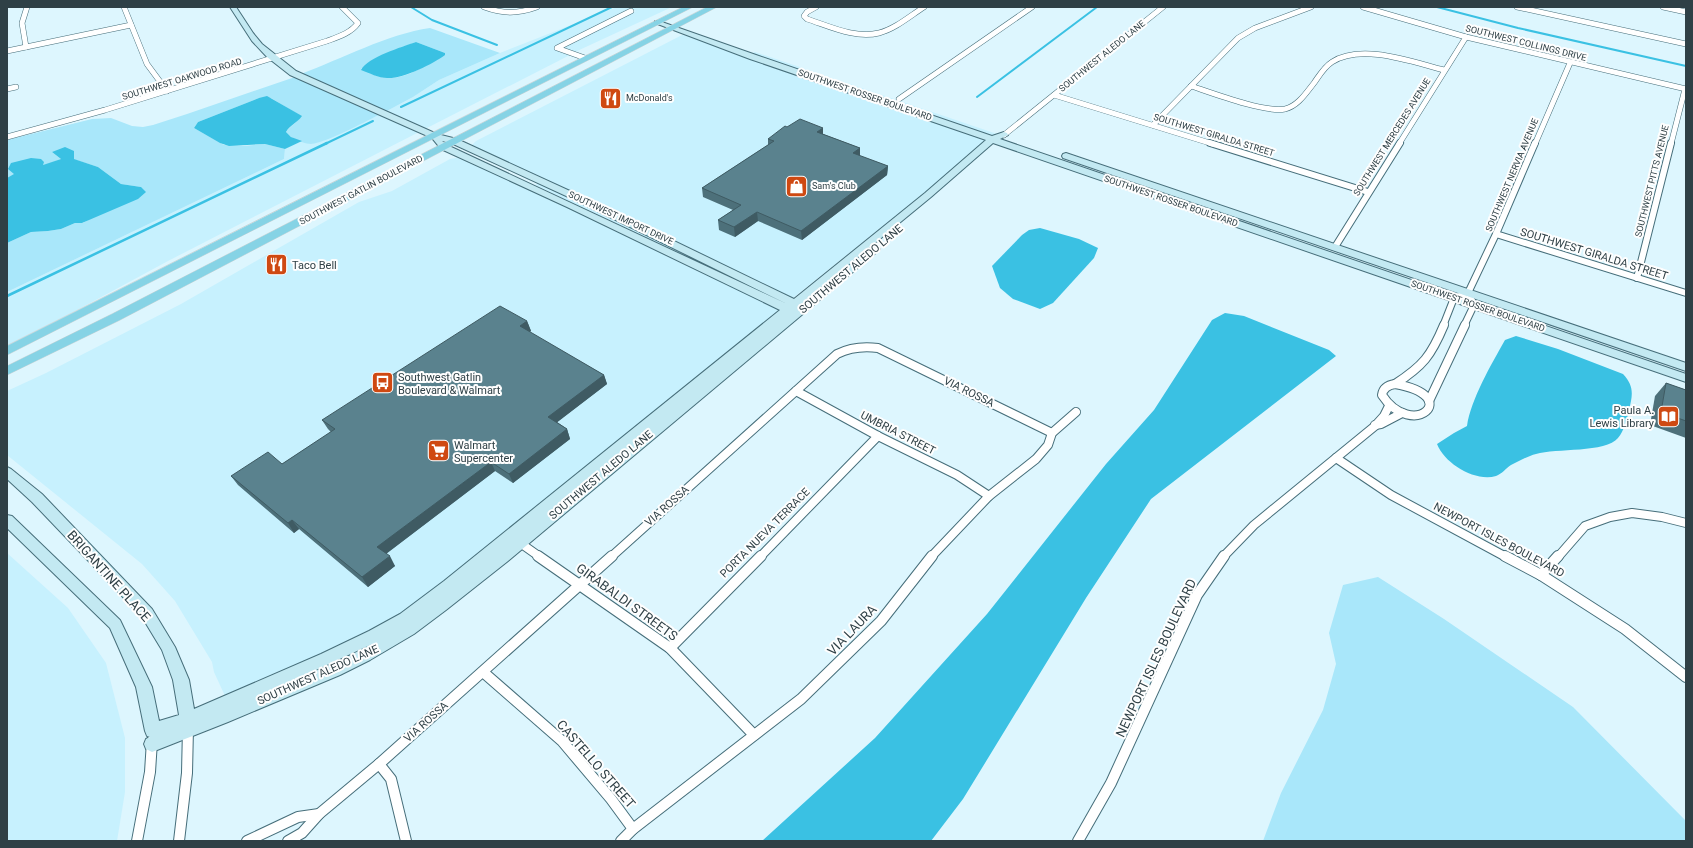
<svg xmlns="http://www.w3.org/2000/svg" width="1693" height="848" font-family="Roboto,sans-serif">
<rect width="100%" height="100%" fill="#ddf6fe"/>
<!-- built -->
<g fill="#c7f1fe">
<path d="M617 7H672L575 52 562 48 636 11 631 9 554 47V49L570 55 425 129 385 112 413 97 439 80 500 53Z"/>
<path d="M684 34 987 139 924 193 793 298 584 197 471 146 476 141Z"/>
<path d="M755 52 897 100 997 134 992 136 751 54Z"/>
<path d="M379 115 419 132 168 261 7 348V292L284 159 285 149 290 146 302 141 310 144 321 141Z"/>
<path d="M461 157 567 207 780 309 444 581 401 613 371 631 324 653 225 696 214 672 212 662 175 601 142 564 7 455V391L46 373 181 304 359 202 392 191 450 159Z"/>
<path d="M518 174 577 201 787 303 786 304 535 185 538 184Z"/>
<path d="M7 553 68 608 106 663 125 738V792L117 841H7Z"/>
</g>
<!-- green -->
<g fill="#a9e7fa" fill-rule="evenodd">
<path d="M430 28 500 53 439 80 413 97 385 112 301 74C341 59 388 34 430 28ZM416 42 445 53C429 63 408 79 388 78 379 78 369 72 361 69 376 56 397 49 416 42Z"/>
<path d="M295 77 379 115C362 123 328 142 311 144 304 144 290 138 286 132 291 125 297 123 301 116L271 98H259L198 122 194 128 224 145 243 146 265 144 285 149 284 159 7 292V243L31 232 48 231 61 229 75 223H83L141 187 121 184 98 167 73 159 74 151 52 152 61 159C43 167 24 169 7 178V140L92 119 111 118 132 126 143 127 153 125 187 114Z"/>
<path d="M1378 577 1444 619 1573 707 1686 821V841H1263L1281 793 1323 710 1336 664 1329 633 1343 585Z"/>
</g>
<!-- water -->
<g fill="#3ac1e3">
<path d="M416 42 445 53V55C433 64 403 79 387 78 379 78 369 73 361 70 368 57 402 47 416 42Z"/>
<path d="M267 96 302 116C297 123 290 125 286 132L291 137 302 141 285 149 265 144 229 146 220 143 194 128 198 122 259 98Z"/>
<path d="M65 147 74 151V159L98 167 121 184 141 187 146 192 138 199 82 223H75L61 229 48 231 31 232 7 243V178L14 174 8 169 11 163 31 158 41 159 44 162 43 165 61 159 52 152Z"/>
<path d="M1040 228 1079 239 1098 248 1094 258 1053 303 1040 309 1013 299 1000 288 992 266 1022 235 1029 230Z"/>
<path d="M1225 313 1244 316 1329 350 1336 356 1151 499 1086 598 963 799 931 841H762L875 738 987 614 1106 464 1154 410 1212 320Z"/>
<path d="M1516 336 1558 349 1623 374C1634 386 1633 394 1629 410 1627 419 1624 431 1618 438 1606 453 1556 448 1536 454 1528 456 1519 461 1511 465 1506 468 1502 474 1496 476 1475 482 1445 464 1437 444L1454 433 1467 426C1471 399 1491 365 1505 340Z"/>
</g>
<g fill="none" stroke-linecap="round" stroke-linejoin="round">
<!-- stream-far1 -->
<g stroke="#3ac1e3" stroke-width="2">
<path d="M411 7 432 20 497 45"/>
<path d="M1437 7 1518 28 1686 66"/>
<path d="M977 97 1097 7"/>
<path d="M401 107 612 7"/>
<path d="M325 144 373 121"/>
</g>
<!-- stream -->
<path stroke="#3ac1e3" stroke-width="2.5" d="M7 296 327 143"/>
<defs>
<g id="street-far3">
<path d="M124 7 147 64 167 91"/>
<path d="M484 7C503 14 518 14 537 7"/>
<path d="M816 7 807 12 804 16 807 19C829 26 855 39 879 33 895 29 910 16 924 7"/>
<path d="M1363 7 1466 37 1686 89"/>
<path d="M1517 7 1686 44"/>
<path d="M1663 7 1686 12"/>
<path d="M26 47 22 23 27 7"/>
<path d="M7 51 131 25"/>
<path d="M585 58 557 48 631 11"/>
<path d="M1191 86C1212 93 1265 113 1285 109 1298 106 1306 93 1314 83 1319 76 1324 67 1332 62 1362 43 1412 62 1444 70"/>
<path d="M7 89 16 87"/>
<path d="M1054 95 1213 144"/>
<path d="M899 99 1032 7"/>
<path d="M1153 125 1238 38 1255 28 1311 7"/>
<path d="M1004 135 1163 7"/>
<path d="M7 137 105 110 327 41C338 37 351 33 358 23L342 7"/>
<path d="M1399 144 1466 37"/>
<path d="M1535 144 1570 63"/>
<path d="M1671 144 1685 89"/>
</g>
<g id="street-far2">
<path d="M1210 143 1368 192"/>
<path d="M1496 234 1686 293"/>
<path d="M1335 247 1400 143"/>
<path d="M1637 278 1671 143"/>
<path d="M1468 293 1496 234 1535 143"/>
<path d="M1443 326 1454 298 1468 293"/>
<path d="M1464 326 1474 305 1468 293"/>
</g>
<g id="street-far1">
<path d="M1395 384C1465 396 1412 441 1382 395 1383 388 1388 385 1395 384Z"/>
<path d="M1395 384C1423 366 1431 356 1444 325"/>
<path d="M796 391 878 436 957 475 989 496"/>
<path d="M1429 401 1465 325"/>
<path d="M1375 425 1381 424 1402 413"/>
<path d="M1336 458 1391 495 1506 557"/>
<path d="M516 540 540 557"/>
<path d="M611 557 837 354C851 347 863 346 878 348L1052 433"/>
<path d="M760 557 878 436"/>
<path d="M931 557 989 496 1036 459 1048 445 1052 433 1076 412"/>
<path d="M1223 557 1254 525 1375 426 1384 416 1389 406"/>
<path d="M1558 557 1585 526 1610 517 1632 513 1662 517 1686 523"/>
</g>
<g id="street">
<path d="M538 556 670 648 754 735"/>
<path d="M1505 556 1541 575 1625 629 1686 677"/>
<path d="M1541 575 1558 556"/>
<path d="M670 648 761 556"/>
<path d="M483 672 562 741 611 799 633 829"/>
<path d="M379 764 391 779 406 841"/>
<path d="M137 841 150 772 152 741"/>
<path d="M179 841 187 773 188 728"/>
<path d="M247 841 298 817 319 814"/>
<path d="M288 841 302 833 319 814 379 764 612 556"/>
<path d="M621 841 633 829 801 699 881 621 932 556"/>
<path d="M1078 841 1111 783 1197 595 1224 556"/>
</g>
<g id="secondary">
<path d="M230 7H236L253 33 262 44 296 71 437 134 457 139 583 197 794 299 925 193 986 140 750 59 655 23V21H659L756 55 992 136 1004 132 1007 133 1008 135 1000 139 1686 374V382L993 143 931 197 802 303 872 247H878L880 249 878 251 508 561 446 610 414 634 370 660 340 675 228 722 152 752 146 749 144 744 146 739 150 737 147 736 145 731 136 687 110 628 7 528V515L12 516 120 620 152 687 159 721 179 715 173 680 162 650 142 617 32 502 7 479V467L11 469 42 494 152 609 175 647 189 680 194 709 321 654 369 631 400 614 444 581 780 310 567 207 441 149 432 138 290 75 267 57 252 41ZM442 141 451 143 577 201 787 304 447 145ZM372 644 339 661 301 677Z"/>
<path d="M1066 153 1686 363V371L1063 158 1062 156 1063 154Z"/>
</g>
<g id="primary">
<path d="M683 7H693L7 355V346Z"/>
<path d="M707 7H717L120 320 7 375V366L112 314Z"/>
</g>
</defs>
<!-- street-far3 casing -->
<use href="#street-far3" stroke="#466e7a" stroke-width="6"/>
<!-- street-far2 casing -->
<use href="#street-far2" stroke="#466e7a" stroke-width="8"/>
<!-- street-far1 casing -->
<use href="#street-far1" stroke="#466e7a" stroke-width="10"/>
<!-- street casing -->
<use href="#street" stroke="#466e7a" stroke-width="12"/>
<!-- secondary casing -->
<use href="#secondary" stroke="#466e7a" stroke-width="2"/>
<!-- primary casing -->
<use href="#primary" stroke="#d1d5d6" stroke-width="1"/>
<!-- street-far3 -->
<use href="#street-far3" stroke="#fff" stroke-width="5"/>
<!-- street-far2 -->
<use href="#street-far2" stroke="#fff" stroke-width="6"/>
<!-- street-far1 -->
<use href="#street-far1" stroke="#fff" stroke-width="8"/>
<!-- street -->
<use href="#street" stroke="#fff" stroke-width="10"/>
<!-- secondary -->
<use href="#secondary" fill="#c3e9f2" fill-rule="evenodd"/>
<!-- primary -->
<use href="#primary" fill="#86d3e5" fill-rule="evenodd"/>
</g>
<!-- wall -->
<g fill="#4d707a">
<path d="M787 127 823 128V134L860 148V156L888 166 887 175 802 240 758 221 735 237 719 230 718 220 733 210 703 197 702 188 768 145V139Z"/>
<path d="M527 321 531 331 529 332 604 375 607 384 557 422 567 429 570 439 513 483 495 471 386 554 395 566 368 587 299 529 294 533 238 485 231 476 282 464 331 432 328 429 322 420Z"/>
<path d="M1666 383 1686 390V438L1650 425 1655 396Z"/>
</g>
<!-- shaded-wall -->
<g fill="#3f5b63">
<path d="M823 128V137L817 132Z"/>
<path d="M860 148V157L853 153Z"/>
<path d="M888 166 887 175 802 240 801 231Z"/>
<path d="M757 212 758 221 735 237 734 227Z"/>
<path d="M527 321 531 331 523 336 520 326Z"/>
<path d="M604 375 607 384 551 427 548 417Z"/>
<path d="M567 429 570 439 513 483 509 474Z"/>
<path d="M491 462 495 471 383 556 377 547Z"/>
<path d="M292 520 299 529 294 533 288 523Z"/>
<path d="M390 556 395 566 368 587 362 577Z"/>
</g>
<!-- building -->
<g fill="#5a828e" stroke="#3f5b63">
<path d="M800 119 823 128 817 132 860 148 853 153 888 166 801 231 757 212 734 227 718 220 741 205 702 188 774 141 768 139 785 126 787 127Z"/>
<path d="M500 306 527 321 520 326 604 375 548 417 567 429 509 474 491 462 377 547 390 556 362 577 292 520 288 523 231 476 268 452 282 464 335 429 322 420Z"/>
<path d="M1666 383 1686 390V421L1661 412Z"/>
</g>
<!-- icons -->
<defs>
<symbol id="restaurant-square" viewBox="-11 -11 22 22"><rect x="-9" y="-9" width="18" height="18" rx="4" fill="#cf4912" stroke="#fefefe"/><path d="M-5-6h1v4h1v-4h1v4h1v-4h1v5L-1.5 .5V6h-2V.5L-5-1ZM5-6V6H3V1.5H1.5Q1.5-4 5-6Z" fill="#fff"/></symbol>
<symbol id="shop-square" viewBox="-11 -11 22 22"><rect x="-9" y="-9" width="18" height="18" rx="4" fill="#cf4912" stroke="#fefefe"/><path d="M-5-2.5h2.3a2.7 3.5 0 0 1 5.4 0H5L5.5 6h-11ZM-1.5-2.5h3a1.5 2.3 0 0 0-3 0Z" fill="#fff"/></symbol>
<symbol id="bus-square" viewBox="-11 -11 22 22"><rect x="-9" y="-9" width="18" height="18" rx="4" fill="#cf4912" stroke="#fefefe"/><path d="M-5-6H5V4H4V6H2V4H-2V6H-4V4H-5ZM-3.5-4V0h7V-4ZM-3.5 1.2v1.5H-2V1.2ZM2 1.2v1.5H3.5V1.2Z" fill="#fff"/></symbol>
<symbol id="library-square" viewBox="-11 -11 22 22"><rect x="-9" y="-9" width="18" height="18" rx="4" fill="#cf4912" stroke="#fefefe"/><path d="M-6-4Q-3-5.5-.7-3.5V5Q-3 3-6 4ZM6-4Q3-5.5 .7-3.5V5Q3 3 6 4Z" fill="#fff"/></symbol>
<symbol id="supermarket-square" viewBox="-11 -11 22 22"><rect x="-9" y="-9" width="18" height="18" rx="4" fill="#cf4912" stroke="#fefefe"/><path d="M-6-5.5h2.5l.6 2H6L4.5 2H-2.5L-4.4-4H-6ZM-1.5 3.2a1.3 1.3 0 1 0 .1 0ZM3 3.2a1.3 1.3 0 1 0 .1 0Z" fill="#fff"/></symbol>
</defs>
<g fill-rule="evenodd">
<use href="#restaurant-square" x="598" y="86" width="25" height="25"/>
<use href="#shop-square" x="784" y="174" width="25" height="25"/>
<use href="#restaurant-square" x="264" y="252" width="25" height="25"/>
<use href="#bus-square" x="370" y="370" width="25" height="25"/>
<use href="#library-square" x="1656" y="404" width="25" height="25"/>
<use href="#supermarket-square" x="426" y="438" width="25" height="25"/>
</g>
<g text-anchor="middle" dominant-baseline="central" stroke-width="4" stroke-linejoin="round" paint-order="stroke">
<!-- far-street labels -->
<g font-size="9" fill="#2f4046" stroke="#fefefe">
<text transform="translate(1526 43) rotate(14)">SOUTHWEST COLLINGS DRIVE</text>
<text transform="translate(1102 56) rotate(-39)">SOUTHWEST ALEDO LANE</text>
<text transform="translate(182 79) rotate(-17)">SOUTHWEST OAKWOOD ROAD</text>
<text transform="translate(865 95) rotate(19)">SOUTHWEST ROSSER BOULEVARD</text>
<text transform="translate(1214 135) rotate(17)">SOUTHWEST GIRALDA STREET</text>
<text transform="translate(1392 137) rotate(-58)">SOUTHWEST MERCEDES AVENUE</text>
<text transform="translate(1512 175) rotate(-67)">SOUTHWEST NERVIA AVENUE</text>
<text transform="translate(1652 181) rotate(-76)">SOUTHWEST PITTS AVENUE</text>
<text transform="translate(361 190) rotate(-28)">SOUTHWEST GATLIN BOULEVARD</text>
<text transform="translate(1171 201) rotate(19)">SOUTHWEST ROSSER BOULEVARD</text>
<text transform="translate(621 218) rotate(25)">SOUTHWEST IMPORT DRIVE</text>
<text transform="translate(1478 306) rotate(19)">SOUTHWEST ROSSER BOULEVARD</text>
</g>
<!-- far-poi labels -->
<g font-size="9" fill="#2f4046" stroke="#fefefe" text-anchor="start">
<text x="626" y="98">McDonald's</text>
<text x="812" y="186">Sam's Club</text>
</g>
<!-- street labels -->
<g font-size="11" fill="#2f4046" stroke="#fefefe">
<text transform="translate(1594 254) rotate(17)">SOUTHWEST GIRALDA STREET</text>
<text transform="translate(851 269) rotate(-40)">SOUTHWEST ALEDO LANE</text>
<text transform="translate(969 392) rotate(26)">VIA ROSSA</text>
<text transform="translate(898 433) rotate(27)">UMBRIA STREET</text>
<text transform="translate(601 475) rotate(-40)">SOUTHWEST ALEDO LANE</text>
<text transform="translate(667 506) rotate(-42)">VIA ROSSA</text>
<text transform="translate(765 533) rotate(-45)">PORTA NUEVA TERRACE</text>
<text transform="translate(1499 540) rotate(28)">NEWPORT ISLES BOULEVARD</text>
<text transform="translate(318 675) rotate(-24)">SOUTHWEST ALEDO LANE</text>
<text transform="translate(426 722) rotate(-42)">VIA ROSSA</text>
</g>
<!-- poi labels -->
<g font-size="11" fill="#2f4046" stroke="#fefefe" text-anchor="start">
<text x="292" y="265">Taco Bell</text>
<text x="398" y="377">Southwest Gatlin<tspan x="398" dy="13">Boulevard &amp; Walmart</tspan></text>
<text x="1654" y="410" text-anchor="end">Paula A.<tspan x="1654" dy="13">Lewis Library</tspan></text>
<text x="454" y="445">Walmart<tspan x="454" dy="13">Supercenter</tspan></text>
</g>
<!-- near-street labels -->
<g font-size="13" fill="#2f4046" stroke="#fefefe">
<text transform="translate(109 576) rotate(48)">BRIGANTINE PLACE</text>
<text transform="translate(627 602) rotate(36)">GIRABALDI STREETS</text>
<text transform="translate(852 630) rotate(-46)">VIA LAURA</text>
<text transform="translate(1156 658) rotate(-65)">NEWPORT ISLES BOULEVARD</text>
<text transform="translate(596 764) rotate(49)">CASTELLO STREET</text>
</g>
</g>
<!-- border -->
<rect width="1693" height="848" fill="none" stroke="#2f4046" stroke-width="16"/>
</svg>
